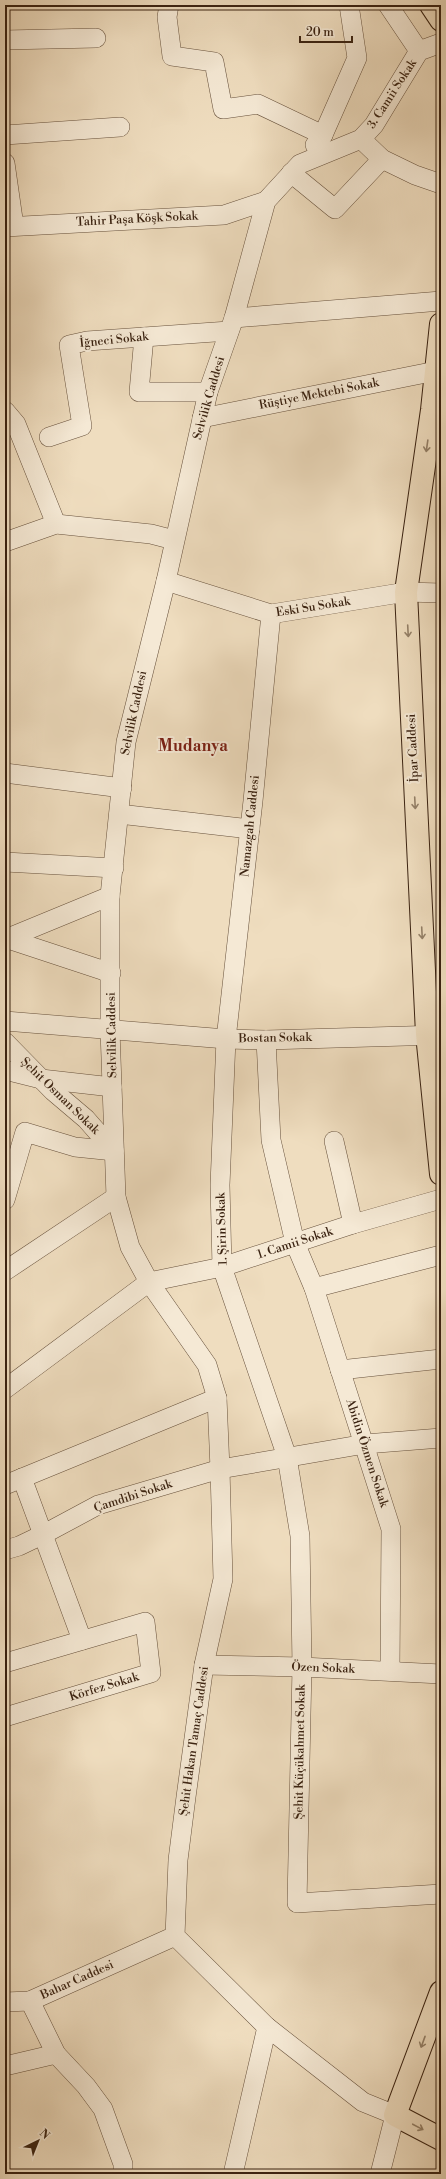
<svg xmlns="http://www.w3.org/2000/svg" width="446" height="2179" font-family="'Libre Bodoni',serif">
<rect width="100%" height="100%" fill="#efddbf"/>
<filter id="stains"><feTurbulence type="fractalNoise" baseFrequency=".005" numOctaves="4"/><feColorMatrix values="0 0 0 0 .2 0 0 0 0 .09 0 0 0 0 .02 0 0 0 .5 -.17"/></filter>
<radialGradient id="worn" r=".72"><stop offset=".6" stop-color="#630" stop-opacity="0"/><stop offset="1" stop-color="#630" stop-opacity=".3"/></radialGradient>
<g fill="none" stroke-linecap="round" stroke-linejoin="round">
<defs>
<g id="minor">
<path d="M169 5 167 17 172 56 214 62 223 109 258 104 323 135"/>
<path d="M388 5 419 51"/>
<path d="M5 40 96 38"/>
<path d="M5 135 120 127"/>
<path d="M361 139 382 159 415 175 441 184"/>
<path d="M315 145 323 135 357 58 349 5"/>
<path d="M5 163 14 226"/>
<path d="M291 173 335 209 382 159"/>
<path d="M5 227 224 215 266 201"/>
<path d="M234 318 441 301"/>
<path d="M144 337 139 392H208"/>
<path d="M5 411 16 424 56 524"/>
<path d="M202 418 436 371"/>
<path d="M49 437 82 426 69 345 87 341 229 331"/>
<path d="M5 542 56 524 151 534 174 540"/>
<path d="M166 581 271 614 406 592 441 593"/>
<path d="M271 614 253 801 226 1039 220 1185 222 1267 287 1457 300 1536 302 1667 297 1903 441 1894"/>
<path d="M5 773 122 788"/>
<path d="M119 814 250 829"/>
<path d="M5 862 114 868"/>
<path d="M5 938 111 973"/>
<path d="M8 938 110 896"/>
<path d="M5 1021 226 1039 266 1040 441 1035"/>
<path d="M266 1040 271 1140 295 1243 314 1288 391 1529 390 1671"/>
<path d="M5 1042 53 1091 86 1119 114 1151"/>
<path d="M5 1070 41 1079 112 1087"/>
<path d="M334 1141 353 1224"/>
<path d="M5 1200 25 1132 75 1147 114 1151"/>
<path d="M5 1271 116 1197"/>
<path d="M314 1288 441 1255"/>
<path d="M340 1370 441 1359"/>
<path d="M5 1389 149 1282 222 1267 353 1224 441 1199"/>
<path d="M22 1478 82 1640"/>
<path d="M5 1485 217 1398"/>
<path d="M5 1550 19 1546 44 1534 98 1505 220 1469 365 1444 441 1438"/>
<path d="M5 1663 145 1622 151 1673 5 1717"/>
<path d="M204 1665 302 1667 441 1674"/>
<path d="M5 2002 30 2001"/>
<path d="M5 2066 56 2054"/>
<path d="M123 2174V2164L103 2109 86 2086 56 2054 30 2001 175 1936"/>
<path d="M233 2174 267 2027"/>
<path d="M380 2174 395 2115 363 2102 267 2027 175 1936 178 1860 186 1797 204 1665 223 1579 220 1469 217 1398 207 1365 149 1282 130 1247 116 1197 110 1030V896L126 742 166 581 208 392 234 318 266 201 300 164 361 139 374 125 419 51 441 43"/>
</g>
<g id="major">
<path d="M431 5 441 20"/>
<path d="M441 324 432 410 406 592 427 1034 441 1174"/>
<path d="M441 1992 395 2115 441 2139"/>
</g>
</defs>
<!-- minor casing -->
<use href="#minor" stroke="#67513c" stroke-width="20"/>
<!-- major casing -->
<use href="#major" stroke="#3a2211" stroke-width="24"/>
<!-- minor -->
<use href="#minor" stroke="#f5e9d5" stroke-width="19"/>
<!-- major -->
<use href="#major" stroke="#efddbf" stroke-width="22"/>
</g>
<!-- one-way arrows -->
<defs><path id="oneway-shaft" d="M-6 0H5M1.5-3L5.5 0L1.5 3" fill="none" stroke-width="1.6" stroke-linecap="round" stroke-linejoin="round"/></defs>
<g stroke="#948068">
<use href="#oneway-shaft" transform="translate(427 446) rotate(98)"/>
<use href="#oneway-shaft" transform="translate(408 631) rotate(87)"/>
<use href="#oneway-shaft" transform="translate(415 803) rotate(87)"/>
<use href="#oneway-shaft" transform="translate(422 933) rotate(87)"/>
<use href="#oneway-shaft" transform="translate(423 2042) rotate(110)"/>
<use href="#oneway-shaft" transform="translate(418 2127) rotate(28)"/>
</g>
<g text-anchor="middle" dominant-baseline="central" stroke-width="4" stroke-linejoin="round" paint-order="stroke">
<!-- street labels -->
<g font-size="12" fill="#3a2211" stroke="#f5e9d5">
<text transform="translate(392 94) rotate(-57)">3. Camii Sokak</text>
<text transform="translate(137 219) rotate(-3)">Tahir Paşa Köşk Sokak</text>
<text transform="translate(114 340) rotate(-6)">İğneci Sokak</text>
<text transform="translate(319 394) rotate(-11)">Rüştiye Mektebi Sokak</text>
<text transform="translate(209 398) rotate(-74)">Selvilik Caddesi</text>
<text transform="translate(313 607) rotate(-9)">Eski Su Sokak</text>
<text transform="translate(134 713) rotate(-78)">Selvilik Caddesi</text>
<text transform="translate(413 748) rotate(-93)">İpar Caddesi</text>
<text transform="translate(250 826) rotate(-84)">Namazgah Caddesi</text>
<text transform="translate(112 1035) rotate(-91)">Selvilik Caddesi</text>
<text transform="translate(275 1038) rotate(-1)">Bostan Sokak</text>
<text transform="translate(60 1096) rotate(44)">Şehit Osman Sokak</text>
<text transform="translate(222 1229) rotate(-92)">1. Şirin Sokak</text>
<text transform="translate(295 1243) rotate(-18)">1. Camii Sokak</text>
<text transform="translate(367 1453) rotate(72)">Abidin Özmen Sokak</text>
<text transform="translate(133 1496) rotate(-18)">Çamdibi Sokak</text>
<text transform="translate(323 1668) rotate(2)">Özen Sokak</text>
<text transform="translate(104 1687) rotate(-17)">Körfez Sokak</text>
<text transform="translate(194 1741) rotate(-82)">Şehit Hakan Tamaç Caddesi</text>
<text transform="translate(300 1752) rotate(-89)">Şehit Küçükahmet Sokak</text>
<text transform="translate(77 1980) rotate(-24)">Bahar Caddesi</text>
</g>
<!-- district labels -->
<g font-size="16" font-weight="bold" fill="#7a1f14" stroke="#f5e9d5">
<text x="193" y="746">Mudanya</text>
</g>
</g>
<!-- margin -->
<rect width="446" height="2179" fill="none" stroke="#efddbf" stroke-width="20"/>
<rect x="6" y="6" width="434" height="2167" fill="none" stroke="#3a2211" stroke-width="2"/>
<rect x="10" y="10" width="426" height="2159" fill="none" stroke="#3a2211"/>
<!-- north arrow -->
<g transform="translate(38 2141) rotate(43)" stroke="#f5e9d5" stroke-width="3" paint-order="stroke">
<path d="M0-3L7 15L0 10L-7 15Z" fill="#3a2211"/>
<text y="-6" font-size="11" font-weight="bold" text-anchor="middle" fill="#3a2211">N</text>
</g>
<!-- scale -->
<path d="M300 36v6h52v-6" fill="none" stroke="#3a2211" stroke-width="2"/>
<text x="306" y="36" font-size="12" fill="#3a2211" stroke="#f5e9d5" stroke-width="3" paint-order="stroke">20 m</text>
<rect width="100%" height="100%" filter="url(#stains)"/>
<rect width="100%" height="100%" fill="url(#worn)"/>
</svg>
